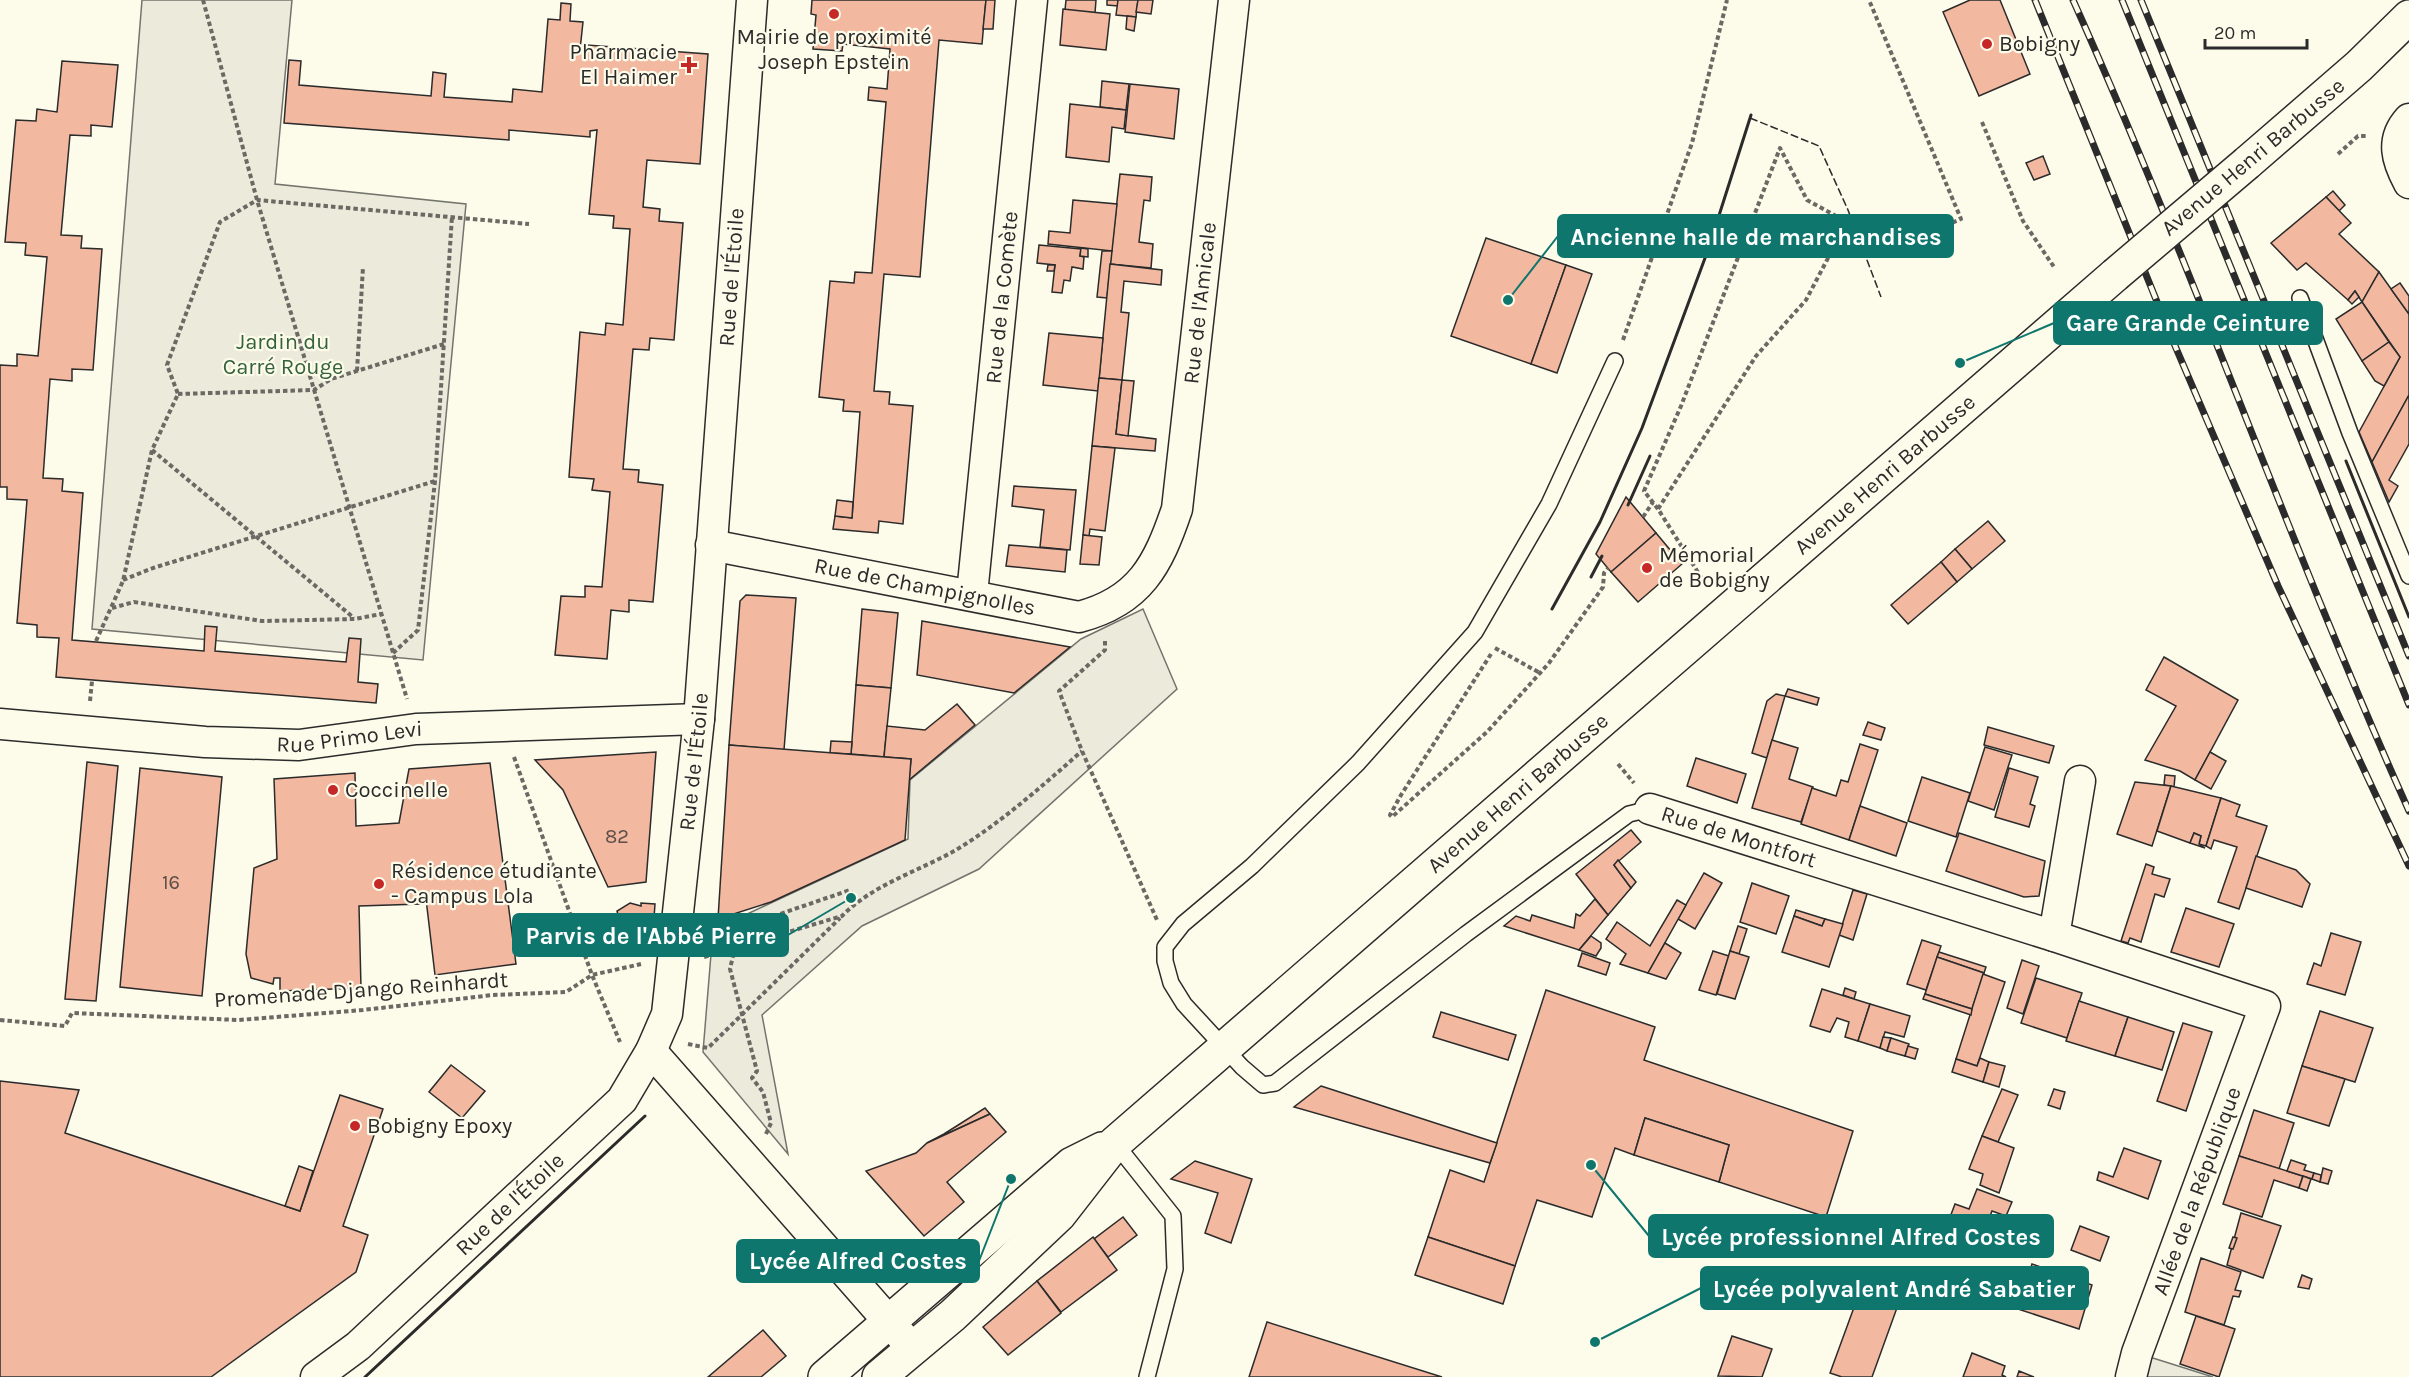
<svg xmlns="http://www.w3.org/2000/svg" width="2409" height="1377" font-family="Karla,sans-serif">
<rect width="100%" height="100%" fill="#fdfbea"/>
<!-- green -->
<g fill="#ecebdb" stroke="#74746e" stroke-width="1.5">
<path d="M142 0H292L275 184 466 204 423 660 92 629Z"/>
<path d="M1143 609 1177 689 979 869 862 926 762 1015 788 1154 703 1052 713 930 908 839 910 780 1081 639Z"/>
<path d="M2137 1353 2213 1377H2131Z"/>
</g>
<!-- building -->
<g fill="#f2b8a0" stroke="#2b2b2b" stroke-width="1.5">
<path d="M812 0H986L982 44 939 40 920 277 884 274 874 391 890 392 889 404 913 406 903 524 879 521 878 533 833 529 835 516 852 518 860 412 843 411 844 400 819 397 830 281 854 283 855 272 872 273 886 102 868 100 869 87 887 89 890 49 843 44 842 51 813 49 816 15 811 14Z"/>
<path d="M986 0H995L993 29H983Z"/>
<path d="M1066 0H1096L1095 13 1065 10Z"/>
<path d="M1107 0H1118V6L1107 5Z"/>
<path d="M1118 0H1138L1136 17 1116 15Z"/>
<path d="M1138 0H1153L1151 14 1136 12Z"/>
<path d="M1970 0H2000L2030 74 1979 96 1943 12Z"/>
<path d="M561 3 571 4 570 21 583 22 580 50H587V45L708 54 700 164 647 160 643 207 660 209 659 221 683 223 674 340 650 338 649 350 633 349 623 469 639 470 638 482 663 485 653 602 629 600V612L611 610 607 659 555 655 561 596 585 597V586L602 587 610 492 592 490 594 479 569 477 580 332 605 335 606 323 623 325 630 229 613 228 614 216 589 214 597 130 590 131V137L509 130V140L284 123 289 60 301 61 299 85 431 96 433 72 446 74 444 97 512 102 513 89 542 92 548 19 560 20Z"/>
<path d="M1063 9 1110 14 1106 50 1060 45Z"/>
<path d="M1127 16 1136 17 1134 31 1126 29Z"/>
<path d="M62 61 118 65 112 127 91 125V136L70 135 61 235 82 236 81 248 102 249 93 370 72 369V381L50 379 43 478 63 479 62 491 83 493 72 640 204 651 205 626 217 627 215 651 346 662 349 638 361 639 358 682 378 684 376 703 56 677 59 638 37 637V625L17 623 27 500 7 499V487H0V365L17 366V354L38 356 47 257 25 255 26 243 5 242 16 120 36 121 37 109 57 112Z"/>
<path d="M1102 81 1129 84 1126 110 1100 107Z"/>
<path d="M1130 84 1179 89 1174 139 1125 132Z"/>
<path d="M1070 104 1126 110 1124 129 1112 127 1109 162 1066 157Z"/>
<path d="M2043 156 2050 174 2034 180 2026 163Z"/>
<path d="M1120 174 1152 177 1150 201 1144 200 1139 242 1153 244 1151 268 1110 264Z"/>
<path d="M2333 191 2345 205 2339 211 2326 197Z"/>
<path d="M2326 197 2351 223 2339 234 2379 272 2362 302 2355 291 2348 300 2306 263 2297 270 2271 243Z"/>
<path d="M1073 200 1117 204 1112 251 1048 244 1049 231 1070 233Z"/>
<path d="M1486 238 1566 265 1531 364 1451 336Z"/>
<path d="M1039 245 1081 249 1080 256 1084 257 1083 269 1072 267 1070 281 1064 280 1062 293 1052 292 1055 265 1037 263Z"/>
<path d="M1081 248 1088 249V257L1080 256Z"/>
<path d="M1102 251H1112L1107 298 1097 297Z"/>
<path d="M1110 264 1162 270 1161 285 1124 281 1121 312 1129 313 1122 380 1099 378Z"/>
<path d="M1048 265H1055L1054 271H1047Z"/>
<path d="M1566 265 1592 274 1557 373 1531 364Z"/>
<path d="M2379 272 2409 314V395L2372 462 2359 432 2400 357 2362 302Z"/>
<path d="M2400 283 2409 296V314L2391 289Z"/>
<path d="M2355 291 2359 297 2352 304 2348 300Z"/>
<path d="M2362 302 2389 342 2362 361 2336 319Z"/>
<path d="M1049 333 1103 338 1098 391 1043 385Z"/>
<path d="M2389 342 2400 357 2384 386 2375 381 2362 361Z"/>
<path d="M1099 378 1122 380 1116 434 1156 439 1155 451 1092 446Z"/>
<path d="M1122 380 1134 381 1128 436 1116 434Z"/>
<path d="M2409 395V444L2389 480 2398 486 2389 502 2372 462Z"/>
<path d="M1092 446 1115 448 1105 531 1090 529 1089 536 1083 535Z"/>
<path d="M1014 486 1076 490 1070 550 1040 547 1044 510 1012 506Z"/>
<path d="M1626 497 1656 533 1611 572 1596 554Z"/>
<path d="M837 500 853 502 852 518 835 516Z"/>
<path d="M1988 521 2005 541 1972 569 1955 549Z"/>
<path d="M1656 533 1682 564 1638 602 1611 572Z"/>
<path d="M1083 535 1102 537 1099 565 1080 564Z"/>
<path d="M1009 545 1067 550 1065 572 1006 566Z"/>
<path d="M1955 549 1972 569 1957 582 1941 562Z"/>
<path d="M1941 562 1957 582 1908 624 1891 605Z"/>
<path d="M746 595 796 598 784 750 729 745 740 601Z"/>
<path d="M862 609 898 613 891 688 856 685Z"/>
<path d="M922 621 1070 647 1014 693 917 675Z"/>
<path d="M2164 657 2238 700 2195 780 2180 771 2145 760 2176 706 2146 690Z"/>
<path d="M856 685 891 688 884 757 851 754Z"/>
<path d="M1788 689 1819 698 1817 705 1785 696Z"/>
<path d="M1776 694 1785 696 1767 758 1752 753 1767 701Z"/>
<path d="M957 704 975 725 909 780 911 759 884 757 887 726 925 730Z"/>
<path d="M1868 722 1885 728 1881 740 1863 735Z"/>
<path d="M1988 727 2054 746 2049 763 1984 745Z"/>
<path d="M1772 740 1798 748 1789 779 1813 787 1801 822 1752 808Z"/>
<path d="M831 741 852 742 851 754 830 753Z"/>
<path d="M1860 744 1878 750 1849 840 1801 824 1812 788 1836 796 1841 780 1848 782Z"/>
<path d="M729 745 911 759 905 840 771 902 718 919Z"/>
<path d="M1985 747 2012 755 1994 810 1968 801Z"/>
<path d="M656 752 646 882 608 887 563 790 535 760Z"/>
<path d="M2210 752 2226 761 2211 789 2195 780Z"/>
<path d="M1696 758 1746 774 1737 803 1687 786Z"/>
<path d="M87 762 118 766 96 1001 65 999Z"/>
<path d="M490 763 516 964 435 975 426 899H421V904L359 906 361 988 280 991V978H274L273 984 251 978 246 954 254 868 277 859 274 779 355 773 356 826 399 823 409 769Z"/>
<path d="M140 768 222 777 202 996 120 987Z"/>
<path d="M2009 768 2038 777 2030 804 2035 806 2029 827 1995 817Z"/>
<path d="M2165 775 2175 776 2174 787 2164 785Z"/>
<path d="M1922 777 1970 793 1956 837 1908 821Z"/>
<path d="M2135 782 2171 786 2152 846 2117 834Z"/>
<path d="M2171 786 2221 798 2206 846 2199 844 2201 836 2194 833 2190 843 2157 831Z"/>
<path d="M2221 798 2240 805 2236 816 2267 826 2239 909 2218 902 2237 847 2214 840 2211 849 2206 846Z"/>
<path d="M1860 806 1907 823 1896 856 1849 840Z"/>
<path d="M1631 830 1641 842 1614 865 1631 888 1608 915 1576 874Z"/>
<path d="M1959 833 2045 861 2039 896 2024 897 1946 871Z"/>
<path d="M2194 833 2201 836 2199 844 2205 848 2190 843Z"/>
<path d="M2256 856 2296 870 2310 884 2302 907 2246 888Z"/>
<path d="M1618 860 1636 882 1631 888 1614 865Z"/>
<path d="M2146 864 2154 867 2152 874 2170 879 2164 897 2155 894 2141 942 2130 938 2128 943 2121 941Z"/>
<path d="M1704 873 1722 883 1695 929 1678 919Z"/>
<path d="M1752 883 1789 896 1776 934 1740 922Z"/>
<path d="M1853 890 1867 894 1853 940 1839 935Z"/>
<path d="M1595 899 1608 915 1579 950 1504 926 1516 916 1530 921 1532 915 1574 928 1576 914 1580 916Z"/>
<path d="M1677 900 1686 905 1648 973 1620 964 1626 954 1606 939 1617 922 1650 946Z"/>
<path d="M630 903 641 906V903L655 904 653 932 625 940 617 911Z"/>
<path d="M2186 908 2234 924 2219 967 2171 952Z"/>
<path d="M1796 910 1825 919 1822 926 1794 916Z"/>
<path d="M1794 916 1822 926 1825 919 1843 924 1829 967 1782 952Z"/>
<path d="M1738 926 1747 929 1739 954 1730 951Z"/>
<path d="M2331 933 2361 942 2345 995 2307 984 2314 963 2321 966Z"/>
<path d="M1591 936 1601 943V948L1596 956 1579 950Z"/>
<path d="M1922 940 1941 946 1926 990 1907 984Z"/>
<path d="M1665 943 1681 953 1666 979 1648 973Z"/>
<path d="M1713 951 1729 956 1716 995 1699 990Z"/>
<path d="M1730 951 1749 957 1735 999 1717 994Z"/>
<path d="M1939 952 1986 967 1984 973 1937 957Z"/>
<path d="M1582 953 1610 963 1606 975 1578 966Z"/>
<path d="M1937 957 1984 973 1972 1009 1925 994Z"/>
<path d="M2022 960 2039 966 2023 1014 2007 1008Z"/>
<path d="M1983 974 2005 982 1977 1066 1956 1059Z"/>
<path d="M2036 978 2082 993 2067 1038 2021 1023Z"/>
<path d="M1845 988 1856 992 1854 999 1843 995Z"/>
<path d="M1822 989 1870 1004 1858 1041 1845 1037 1849 1022 1837 1018 1830 1032 1810 1026Z"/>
<path d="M1546 990 1655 1027 1644 1060 1853 1131 1826 1217 1719 1182 1729 1145 1645 1118 1634 1155 1615 1148 1592 1217 1537 1200 1515 1266 1428 1237 1450 1170 1484 1182Z"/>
<path d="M1925 994 1972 1009 1971 1015 1923 999Z"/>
<path d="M2079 1001 2128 1017 2115 1056 2066 1041Z"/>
<path d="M1870 1004 1910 1016 1904 1037 1885 1032 1880 1048 1858 1041Z"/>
<path d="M2320 1011 2373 1028 2355 1082 2302 1066Z"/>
<path d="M1441 1012 1516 1035 1508 1060 1433 1037Z"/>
<path d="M2128 1017 2174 1032 2162 1070 2115 1056Z"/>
<path d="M2183 1023 2212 1032 2186 1111 2157 1101Z"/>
<path d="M1883 1037 1891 1038 1887 1051 1880 1048Z"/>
<path d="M1891 1038 1909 1044 1905 1056 1887 1051Z"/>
<path d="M1908 1046 1918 1049 1915 1059 1905 1056Z"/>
<path d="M1980 1058 1989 1062 1983 1082 1952 1072 1956 1059 1977 1066Z"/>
<path d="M1989 1062 2005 1066 1999 1087 1983 1082Z"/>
<path d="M451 1065 485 1091 462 1118 429 1092Z"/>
<path d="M2302 1066 2345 1079 2329 1126 2287 1113Z"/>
<path d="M0 1081 79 1090 65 1133 300 1211 340 1095 383 1109 343 1226 368 1235 356 1272 211 1377H0Z"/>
<path d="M1321 1086 1497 1143 1490 1163 1294 1107Z"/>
<path d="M2002 1089 2018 1095 1998 1142 1982 1136Z"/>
<path d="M2054 1089 2065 1092 2060 1109 2048 1105Z"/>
<path d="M985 1108 990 1114 927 1143 944 1134Z"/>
<path d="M2254 1110 2294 1123 2279 1169 2239 1156Z"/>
<path d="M990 1114 1006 1132 947 1182 964 1202 924 1236 866 1171 916 1153 927 1143Z"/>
<path d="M1645 1118 1729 1145 1719 1182 1634 1155Z"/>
<path d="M1982 1136 2014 1148 1999 1193 1980 1185 1983 1174 1969 1169Z"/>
<path d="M2124 1148 2161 1161 2148 1199 2097 1180 2099 1172 2113 1177Z"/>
<path d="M2239 1156 2303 1176 2299 1188 2274 1180 2262 1217 2223 1204Z"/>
<path d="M2291 1160 2306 1165 2304 1170 2314 1173 2312 1179 2287 1171Z"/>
<path d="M1195 1161 1252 1179 1231 1243 1205 1233 1218 1193 1171 1179Z"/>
<path d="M299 1166 313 1171 300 1211 285 1206Z"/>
<path d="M2323 1168 2332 1171 2328 1184 2320 1182Z"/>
<path d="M2314 1173 2321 1175 2320 1182 2312 1179Z"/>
<path d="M2303 1176 2311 1179 2307 1191 2299 1188Z"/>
<path d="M1977 1189 2012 1202 2006 1216 1992 1211 1979 1245 1944 1233 1955 1204 1969 1209Z"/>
<path d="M2241 1213 2281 1226 2263 1278 2227 1265Z"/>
<path d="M1123 1217 1137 1235 1108 1257 1094 1239Z"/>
<path d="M2080 1226 2109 1237 2100 1261 2071 1250Z"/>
<path d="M1093 1237 1117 1270 1061 1312 1037 1281Z"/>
<path d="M1428 1237 1515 1266 1503 1304 1415 1275Z"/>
<path d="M2233 1237 2237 1238 2233 1249 2229 1248Z"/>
<path d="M2201 1258 2241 1272 2235 1290 2241 1291 2239 1297 2233 1296 2224 1325 2185 1312Z"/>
<path d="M2032 1264 2092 1285 2079 1329 2018 1309Z"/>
<path d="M2302 1275 2312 1279 2309 1289 2298 1287Z"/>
<path d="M1037 1281 1061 1313 1008 1355 983 1327Z"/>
<path d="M1860 1291 1898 1305 1872 1377H1842L1830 1373Z"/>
<path d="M2196 1316 2235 1329 2219 1377 2180 1364Z"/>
<path d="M1267 1322 1442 1377H1249Z"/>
<path d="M763 1330 786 1356 761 1377H708Z"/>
<path d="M1732 1336 1772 1349 1762 1377 1718 1376Z"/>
<path d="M1972 1353 2005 1366 2002 1375 2006 1377H1963Z"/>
<path d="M2019 1371 2034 1377H2017Z"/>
</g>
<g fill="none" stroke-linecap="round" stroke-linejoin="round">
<defs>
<g id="lane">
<path d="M2300 298 2350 433 2409 576"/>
<path d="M1615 361 1549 504 1475 632 1358 763 1252 866 1183 924 1165 947V961L1171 983 1184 1004 1242 1067 1263 1085 1275 1083 1466 934 1629 814 1650 809"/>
<path d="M1115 1143 1173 1216 1175 1269 1147 1377"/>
</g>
<g id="street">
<path d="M2409 119C2390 140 2397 161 2409 183"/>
<path id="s1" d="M711 545 1079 617C1140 601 1158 565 1177 509L1234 0"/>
<path id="s2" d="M972 594 1032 0"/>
<path id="s3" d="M0 724 205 742 299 745 416 729 699 719"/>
<path id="s4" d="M1650 809 2054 936 2265 1006 2137 1353 2131 1377"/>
<path d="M2054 936 2080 781"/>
<path d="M651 1051 913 1349"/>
<path id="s5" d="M316 1377 358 1346 622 1100 651 1051 667 1014 699 719 752 0"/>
</g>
<g id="primary">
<path d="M2247 163 2359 66 2409 17"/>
<path d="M825 1377 1072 1164 1102 1149"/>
<path id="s6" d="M879 1377 953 1315 1059 1215 1115 1143 2115 275"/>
</g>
</defs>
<!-- lane casing -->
<use href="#lane" stroke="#2b2b2b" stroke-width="18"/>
<!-- street casing -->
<use href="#street" stroke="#2b2b2b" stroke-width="33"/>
<!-- primary casing -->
<use href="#primary" stroke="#2b2b2b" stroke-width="36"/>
<!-- path -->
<g stroke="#6a6964" stroke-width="4" stroke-dasharray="4.5 3" stroke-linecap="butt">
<path d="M203 0 257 200 407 699"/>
<path d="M1982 122 2023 221 2054 267"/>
<path d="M2338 154 2358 136H2367"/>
<path d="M1623 340 1692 143 1727 0"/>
<path d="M357 371 363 267"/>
<path d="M178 394 314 390 331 379 444 344"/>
<path d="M152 450 354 618"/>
<path d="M1658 509 1644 491 1681 406 1780 148 1807 200 1847 222 1911 240 1961 219 1869 0"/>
<path d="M1643 517 1653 502"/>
<path d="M123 580 153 568 435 481"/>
<path d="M1706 585 1658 509 1756 356 1806 300 1847 222"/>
<path d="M112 608 134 602 262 621 355 619 381 614"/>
<path d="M96 641 123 581 152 450 178 394 167 365 220 222 257 200 529 224"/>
<path d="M1105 641V650L1059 691 1082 751 1157 920"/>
<path d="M1495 648 1540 673"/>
<path d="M393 653 418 630 435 481 452 216"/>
<path d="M1491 654 1401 795 1390 815 1392 817 1487 732 1549 663 1603 587 1604 573 1608 568"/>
<path d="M90 701 92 681"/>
<path d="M514 757 592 975 620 1042"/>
<path d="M1618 764 1634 783"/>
<path d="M704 957 842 916C872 885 919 871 956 850 1002 822 1042 786 1082 751"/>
<path d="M0 1020 65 1026 72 1013 239 1020 363 1010 493 995 566 992 592 975 641 964"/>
<path d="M688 1044 708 1048 840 918"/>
<path d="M766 1134 771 1123 763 1092 752 1078 757 1071 730 969 735 947 780 914 850 890 855 902"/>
</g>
<!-- lane -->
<use href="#lane" stroke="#fdfbea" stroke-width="15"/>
<!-- street -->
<use href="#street" stroke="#fdfbea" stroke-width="30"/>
<!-- primary -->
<use href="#primary" stroke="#fdfbea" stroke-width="33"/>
<defs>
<g id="rail">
<path d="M2035 0 2170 334 2278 586 2409 866"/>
<path d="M2073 0C2193 267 2289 544 2409 811"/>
<path d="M2122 0 2409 705"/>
<path d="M2141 0 2409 656"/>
</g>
</defs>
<!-- rail casing -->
<use href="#rail" stroke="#2b2b2b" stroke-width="7"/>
<!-- rail -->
<use href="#rail" stroke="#fdfbea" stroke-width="4.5" stroke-dasharray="14" stroke-linecap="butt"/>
<defs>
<path id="primary-bridge" d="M2115 275 2247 163"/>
</defs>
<!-- primary-bridge casing -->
<use href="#primary-bridge" stroke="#2b2b2b" stroke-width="36" stroke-linecap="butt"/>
<!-- primary-bridge -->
<use href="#primary-bridge" stroke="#fdfbea" stroke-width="33"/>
<!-- fence -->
<path stroke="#2b2b2b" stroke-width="1.5" stroke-dasharray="8 3" stroke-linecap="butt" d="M1750 118 1819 146 1848 210 1881 297"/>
<!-- wall -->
<g stroke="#2b2b2b" stroke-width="3">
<path d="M2346 461 2409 617"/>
<path d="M1628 505 1650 456"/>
<path d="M1591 577 1602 556"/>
<path d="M1552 609 1600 522 1642 428 1708 250 1751 115"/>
<path d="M365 1377 645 1116"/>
</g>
</g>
<!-- markers -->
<g fill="#c62828" stroke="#fdfbea" stroke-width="2">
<circle cx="834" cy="14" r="6"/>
<circle cx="1987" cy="44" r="6"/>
<path d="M686 56h6v6h6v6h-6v6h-6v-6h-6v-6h6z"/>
<circle cx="1647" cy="568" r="6"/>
<circle cx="333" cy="790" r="6"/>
<circle cx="379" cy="884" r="6"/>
<circle cx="355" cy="1126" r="6"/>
</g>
<g text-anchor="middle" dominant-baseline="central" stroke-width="4.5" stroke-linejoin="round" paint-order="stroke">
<!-- number labels -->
<g font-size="20" fill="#5d4e48">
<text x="617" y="836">82</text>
<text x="171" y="882">16</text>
</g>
<!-- poi labels -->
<g font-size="22" fill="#2b2b2b" stroke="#fdfbea" text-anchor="start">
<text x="834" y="37" text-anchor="middle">Mairie de proximité<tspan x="834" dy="25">Joseph Epstein</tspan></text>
<text x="1999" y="44">Bobigny</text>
<text x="677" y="52" text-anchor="end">Pharmacie<tspan x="677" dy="25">El Haimer</tspan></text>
<text x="1659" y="555">Mémorial<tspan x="1659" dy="25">de Bobigny</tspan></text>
<text x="345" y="790">Coccinelle</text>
<text x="391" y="871">Résidence étudiante<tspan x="391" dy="25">- Campus Lola</tspan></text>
<text x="367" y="1126">Bobigny Epoxy</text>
</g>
<!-- street labels -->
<g font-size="22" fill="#2b2b2b" stroke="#fdfbea">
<text transform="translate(2253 157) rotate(-40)">Avenue Henri Barbusse</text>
<text stroke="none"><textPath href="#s5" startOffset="1250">Rue de l'Étoile</textPath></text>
<text stroke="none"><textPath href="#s2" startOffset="298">Rue de la Comète</textPath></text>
<text stroke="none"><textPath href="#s1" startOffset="736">Rue de l'Amicale</textPath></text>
<text stroke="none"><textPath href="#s6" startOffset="1353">Avenue Henri Barbusse</textPath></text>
<text stroke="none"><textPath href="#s1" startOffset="218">Rue de Champignolles</textPath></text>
<text stroke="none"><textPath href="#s3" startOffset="351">Rue Primo Levi</textPath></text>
<text stroke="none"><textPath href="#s5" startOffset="764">Rue de l'Étoile</textPath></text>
<text stroke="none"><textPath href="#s6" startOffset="867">Avenue Henri Barbusse</textPath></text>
<text stroke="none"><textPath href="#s4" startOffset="93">Rue de Montfort</textPath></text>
<text transform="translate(361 990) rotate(-4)">Promenade Django Reinhardt</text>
<text transform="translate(2197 1191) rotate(-70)">Allée de la République</text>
<text stroke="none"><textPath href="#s5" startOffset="260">Rue de l'Étoile</textPath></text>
</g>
<!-- park labels -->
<g font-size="22" fill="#34623c" stroke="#fdfbea">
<text x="283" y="342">Jardin du<tspan x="283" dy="25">Carré Rouge</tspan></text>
</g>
</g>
<!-- callouts -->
<path fill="none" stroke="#0f766e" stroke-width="2" d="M1508 300L1558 236M1960 363L2054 323M851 898L788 935M1591 1165L1649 1236M1011 1179L979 1261M1595 1342L1701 1288"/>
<g fill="#0f766e" stroke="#fdfbea" stroke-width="2">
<circle cx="1508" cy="300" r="6"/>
<circle cx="1960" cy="363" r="6"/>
<circle cx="851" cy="898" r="6"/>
<circle cx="1591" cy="1165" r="6"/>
<circle cx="1011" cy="1179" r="6"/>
<circle cx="1595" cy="1342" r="6"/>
</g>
<g fill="#0f766e" stroke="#0f766e" stroke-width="2">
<rect x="1558" y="215" width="395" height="42" rx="6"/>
<rect x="2054" y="302" width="268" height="42" rx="6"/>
<rect x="513" y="914" width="275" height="42" rx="6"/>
<rect x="1649" y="1215" width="404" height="42" rx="6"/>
<rect x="737" y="1240" width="242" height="42" rx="6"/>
<rect x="1701" y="1267" width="387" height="42" rx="6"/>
</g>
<g font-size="24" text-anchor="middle" font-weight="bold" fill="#fff">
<text x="1756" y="245">Ancienne halle de marchandises</text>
<text x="2188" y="331">Gare Grande Ceinture</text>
<text x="651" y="944">Parvis de l'Abbé Pierre</text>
<text x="1851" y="1245">Lycée professionnel Alfred Costes</text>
<text x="858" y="1269">Lycée Alfred Costes</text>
<text x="1894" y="1297">Lycée polyvalent André Sabatier</text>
</g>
<!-- scale -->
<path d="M2205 39v9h102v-9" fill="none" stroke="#2b2b2b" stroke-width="3"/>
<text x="2214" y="39" font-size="18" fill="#2b2b2b" stroke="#fdfbea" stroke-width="4.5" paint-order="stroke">20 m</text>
</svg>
